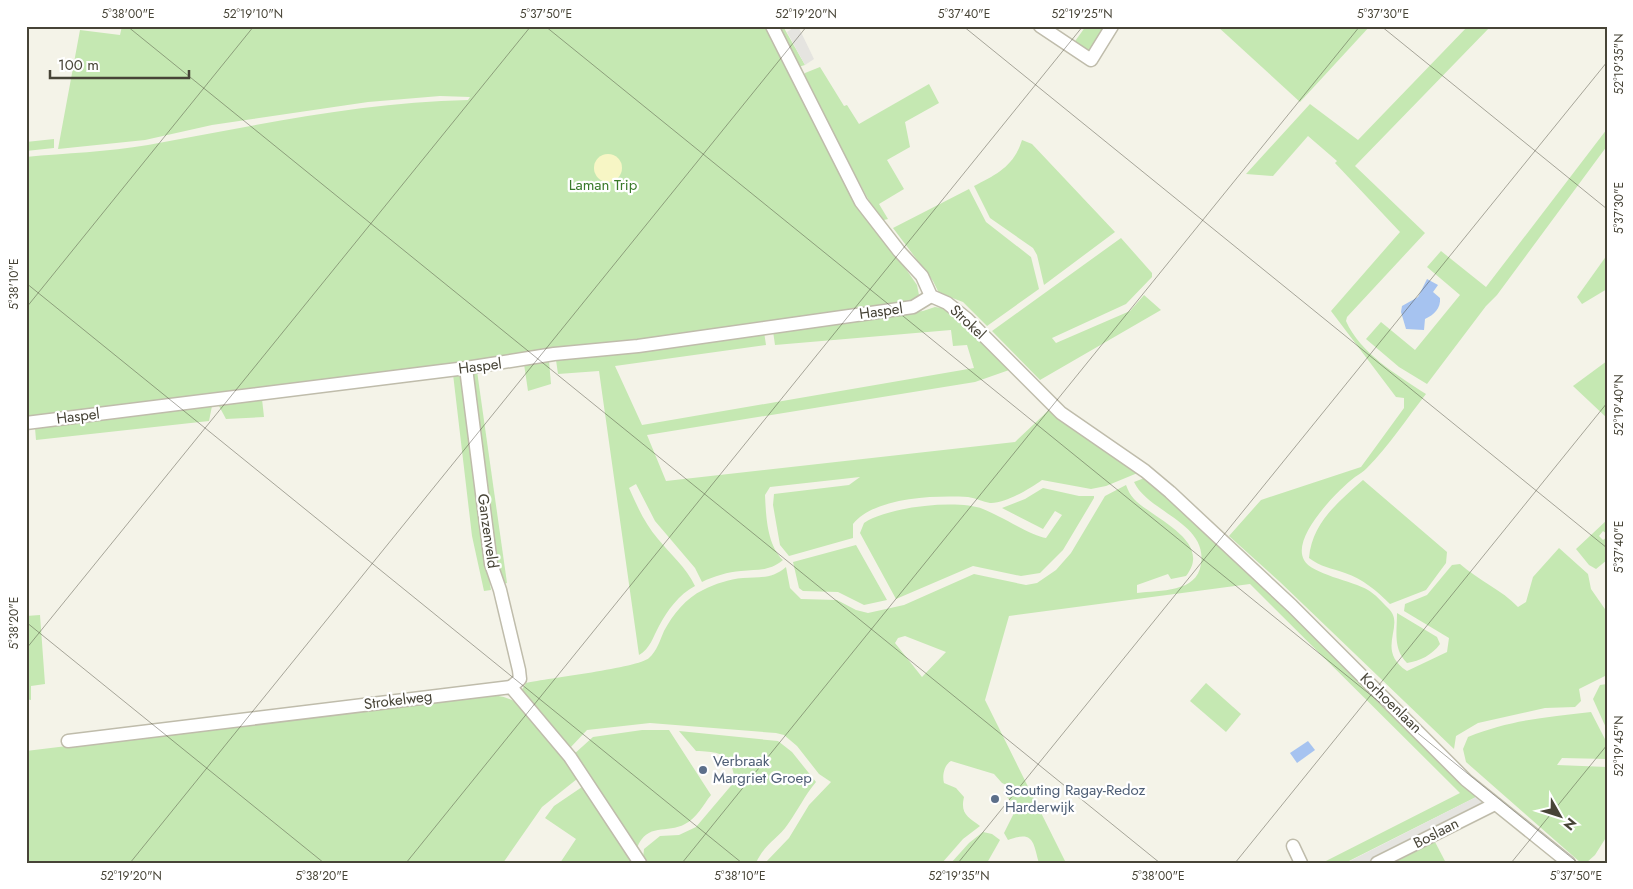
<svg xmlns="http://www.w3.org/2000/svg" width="1633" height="889" font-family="Jost,sans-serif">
<rect width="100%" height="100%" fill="#f4f3e8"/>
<!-- green -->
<g fill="#c5e8b2" fill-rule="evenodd">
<path d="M122 26H767L873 227 878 234 881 233 917 285 919 295 914 302 633 340 632 342 26 419V157C66 153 108 152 148 145 253 126 361 102 468 100L470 97 440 96 368 102 212 125 145 140 58 149 80 30 120 35Z"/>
<path d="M1086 26H1108L1088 55 1073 44Z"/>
<path d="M1217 26H1370L1300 102Z"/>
<path d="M1468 26H1491L1355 166 1425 233 1347 317 1346 321C1360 353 1397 375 1426 394 1407 418 1389 446 1367 468 1363 472 1359 474 1355 477 1338 490 1291 537 1304 560 1311 574 1353 581 1368 590 1375 594 1382 602 1388 608 1407 625 1374 649 1407 671L1447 652 1449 638 1404 611 1405 604 1427 595 1452 565 1460 564C1478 580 1502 590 1518 607L1526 602 1533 577 1559 548 1588 574 1591 589 1607 612V675L1579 689 1581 701 1575 707 1545 708 1478 723 1456 736 1454 749 1280 582 1229 536 1261 500 1361 467 1404 408V398L1396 397 1331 311 1400 232 1335 163 1337 161 1308 136 1273 176 1246 174 1310 104 1358 140Z"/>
<path d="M784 28 805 65 798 67 778 31Z"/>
<path d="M820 67 844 106 847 105 859 124 929 84 939 103 905 122 910 147 887 160 904 189 879 204 888 219 880 221 802 77 805 73Z"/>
<path d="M1607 129V146L1497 295 1486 306 1427 384 1399 367 1366 339 1381 322 1415 350 1460 295 1427 267 1441 251 1486 287Z"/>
<path d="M54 139V148L26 151V142Z"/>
<path d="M1022 140 1032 144 1115 232 1044 285 1037 255 1033 248 990 218 974 186C997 174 1014 166 1022 140Z"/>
<path d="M969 189 986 222 1031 257 1039 289 987 326 963 302 939 293 933 281 893 228Z"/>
<path d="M1121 238 1152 273V277L1126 304 1052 338 1056 343 1130 311 1144 295 1161 310 1040 380 992 331Z"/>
<path d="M1607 255V289L1582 304 1577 297Z"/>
<path d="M935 307 954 310 1012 369 975 382 647 435 666 481 1015 442 1051 408 1140 472 1106 486 1091 489 1042 480C1031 488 1005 504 990 503 983 502 976 498 968 497 936 495 874 497 853 524V538L789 556 780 545 773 505 774 494 849 485 860 477 770 487 765 495C766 516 767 545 783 560 768 572 758 569 741 571 728 572 714 576 702 582L695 568 655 521 636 484 629 488C637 506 645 524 658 539 671 555 686 567 695 586 679 594 667 611 659 626 653 637 650 649 639 655L599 371 558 374 556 360 764 332 766 345 615 366 642 425 974 368 967 345 953 346 951 330 775 345 773 331 923 311Z"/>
<path d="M549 361 551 384 528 391 524 364Z"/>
<path d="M1607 361V418L1573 386Z"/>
<path d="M477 371 507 583 499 585 471 372Z"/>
<path d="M462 373 483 543 491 590 484 591 472 536 453 374Z"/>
<path d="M262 399 264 417 226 419 219 406Z"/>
<path d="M212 406 209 421 36 440 35 428Z"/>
<path d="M1147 477 1480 795 1345 863H1322L1460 793 1250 584 1009 616 985 700 1066 863H1039C1033 842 1034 830 1008 840L1004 833 1013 815V803L1007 797 1011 787 1002 783 994 774 951 761C944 765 942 776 944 783L956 788 964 797C960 814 968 817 980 826L963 839 942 863H765L789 838 809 805 831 782 819 774 797 746 784 735 776 733 650 723 587 730 570 748 521 691 526 683C548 678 638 668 649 658 657 651 660 640 664 631 673 614 686 598 703 590 715 584 729 579 743 578 760 577 772 579 786 567L790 588 801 599 837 600 856 610 868 613 904 605 974 574 1026 585 1037 583 1056 570 1071 553 1105 496 1126 485C1128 490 1130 495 1134 499 1152 518 1214 541 1186 576L1171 579 1168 574 1137 585V593C1160 590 1197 593 1201 564 1208 523 1148 512 1134 482ZM905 636 946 652 922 677 895 643 898 638Z"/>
<path d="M1363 480 1447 552 1446 563 1426 590 1390 604C1377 591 1363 579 1345 573 1331 568 1321 567 1309 558 1312 523 1338 502 1363 480Z"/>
<path d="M1043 488 1079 496H1094V498L1063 550 1040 573 1021 576 973 566 896 599 860 533 864 523C887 507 957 499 983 509 999 515 1032 536 1046 538L1062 515 1055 511 1043 529 1002 508 1025 499Z"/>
<path d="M1607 520V534L1603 531 1599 536 1603 540 1607 537V560L1596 569 1589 565 1576 549Z"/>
<path d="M856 545 887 600 864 605 838 592 803 591 799 588 793 562Z"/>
<path d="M1397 613 1437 637 1440 644C1432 655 1420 661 1407 663 1393 649 1397 632 1397 613Z"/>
<path d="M40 615 45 684 31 686V700L26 699V616Z"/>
<path d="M1206 683 1241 714 1226 732 1190 701Z"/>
<path d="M1607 684V730L1593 699 1600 685Z"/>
<path d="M485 695C494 695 503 696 512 700 532 711 564 759 577 779L542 807 503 863H278L277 861 258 863H26V751Z"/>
<path d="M1591 712 1607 743V759L1562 758 1557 765 1607 767V836L1595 855 1586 863H1581L1466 762 1463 749 1468 737C1510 720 1547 717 1591 712Z"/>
<path d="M642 730H669L711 795C703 805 697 818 685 824 667 834 647 822 637 848L573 755 593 737Z"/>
<path d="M679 731 778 741 792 752 816 782C805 795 798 810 788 824 777 840 765 843 756 863H646L643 858 644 849 660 836 679 835 696 827 735 781C731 753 721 752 696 751Z"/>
<path d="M582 787 635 863H560L576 839 545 818 554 806Z"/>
<path d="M983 832 992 834 1000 840 987 863H951L969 843Z"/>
<path d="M1434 840 1446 863H1389Z"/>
</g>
<!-- sand -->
<circle fill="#f7f6c5" cx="608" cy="168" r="14"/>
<!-- parking -->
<g fill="#e5e4e0">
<path d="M796 26H798L814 59 805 65 787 32Z"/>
<path d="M1480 795 1486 800 1482 804 1366 863H1346Z"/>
</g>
<!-- water -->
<g fill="#a6c3f0">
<path d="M1427 279 1438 285 1433 292 1440 298C1441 308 1434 315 1425 319L1424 330 1406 329 1401 312 1402 306 1418 297Z"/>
<path d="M1308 741 1315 750 1297 763 1290 753Z"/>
</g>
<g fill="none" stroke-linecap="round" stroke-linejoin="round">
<defs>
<g id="minor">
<path d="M772 26 861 202 899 251 922 276 931 296 947 303 967 319 1061 413 1145 471 1170 492 1292 606 1466 780 1569 863"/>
<path d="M1040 26 1091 60 1112 26"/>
<path d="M466 368 491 564 500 590 519 670 520 679 511 687"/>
<path d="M26 423 466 368 554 354 638 346 913 307 931 296"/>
<path d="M68 741 511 687 570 757 640 863"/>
<path d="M1293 846 1301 863"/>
<path d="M1377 863 1495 804"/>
</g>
</defs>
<!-- minor casing -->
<use href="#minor" stroke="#bfbcab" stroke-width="15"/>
<!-- minor -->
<use href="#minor" stroke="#fff" stroke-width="12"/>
</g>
<!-- ticks -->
<path fill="none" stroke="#474437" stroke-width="1" stroke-opacity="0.45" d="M127 26 1160 863M545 26 1578 863M963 26 1607 548M1381 26 1607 209M26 283 742 863M26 308 254 26M26 622 324 863M26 649 531 26M130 863 807 26M406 863 1083 26M682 863 1360 26M958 863 1607 62M1235 863 1607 403M1511 863 1607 745"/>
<!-- markers -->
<g fill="#5c6f8a" stroke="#fff" stroke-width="2">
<circle cx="703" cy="770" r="5"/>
<circle cx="995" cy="799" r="5"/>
</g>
<g text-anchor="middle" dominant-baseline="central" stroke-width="4.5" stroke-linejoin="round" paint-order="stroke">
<!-- park labels -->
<g font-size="15" fill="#39792a" stroke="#fff">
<text x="603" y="185">Laman Trip</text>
</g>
<!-- street labels -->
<g font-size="15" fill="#474437" stroke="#fff">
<text transform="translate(881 311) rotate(-8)">Haspel</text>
<text transform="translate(968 322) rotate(43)">Strokel</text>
<text transform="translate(480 366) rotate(-7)">Haspel</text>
<text transform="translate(78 416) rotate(-7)">Haspel</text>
<text transform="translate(488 531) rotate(82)">Ganzenveld</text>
<text transform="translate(398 700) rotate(-7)">Strokelweg</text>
<text transform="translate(1391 703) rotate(44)">Korhoenlaan</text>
<text transform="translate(1436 833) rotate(-27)">Boslaan</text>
</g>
<!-- service labels -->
<g font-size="15" fill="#4e5e75" stroke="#fff" text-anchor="start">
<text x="713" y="761">Verbraak<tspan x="713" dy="17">Margriet Groep</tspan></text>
<text x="1005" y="790">Scouting Ragay-Redoz<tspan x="1005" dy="17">Harderwijk</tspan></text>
</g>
</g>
<!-- border -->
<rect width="1633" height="889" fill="none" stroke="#ffffff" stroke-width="55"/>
<!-- north arrow -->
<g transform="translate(1560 816) rotate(129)" stroke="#ffffff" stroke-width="4" paint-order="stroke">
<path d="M0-4L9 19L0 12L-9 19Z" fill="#474437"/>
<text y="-8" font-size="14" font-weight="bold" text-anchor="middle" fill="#474437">N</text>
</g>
<!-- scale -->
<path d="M50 70v8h139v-8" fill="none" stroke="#474437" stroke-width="2.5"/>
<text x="58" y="70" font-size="15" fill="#474437" stroke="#ffffff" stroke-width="4" paint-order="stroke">100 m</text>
<rect x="28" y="28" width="1578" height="834" fill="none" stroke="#474437" stroke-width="2"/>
<g font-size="12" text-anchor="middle" fill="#474437">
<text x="128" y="18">5°38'00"E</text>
<text x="253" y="18">52°19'10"N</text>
<text x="546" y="18">5°37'50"E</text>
<text x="806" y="18">52°19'20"N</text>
<text x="964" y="18">5°37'40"E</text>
<text x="1082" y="18">52°19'25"N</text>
<text x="1383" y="18">5°37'30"E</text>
<text transform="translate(1619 64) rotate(-90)" y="4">52°19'35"N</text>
<text transform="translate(1619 208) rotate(-90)" y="4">5°37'30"E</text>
<text transform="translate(14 284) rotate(-90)" y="4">5°38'10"E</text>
<text transform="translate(1619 405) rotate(-90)" y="4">52°19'40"N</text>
<text transform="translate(1619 547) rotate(-90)" y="4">5°37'40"E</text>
<text transform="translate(14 623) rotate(-90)" y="4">5°38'20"E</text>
<text transform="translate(1619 746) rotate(-90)" y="4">52°19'45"N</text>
<text x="131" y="880">52°19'20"N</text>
<text x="322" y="880">5°38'20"E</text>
<text x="740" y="880">5°38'10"E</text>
<text x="959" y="880">52°19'35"N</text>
<text x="1158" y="880">5°38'00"E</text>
<text x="1576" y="880">5°37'50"E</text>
</g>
</svg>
